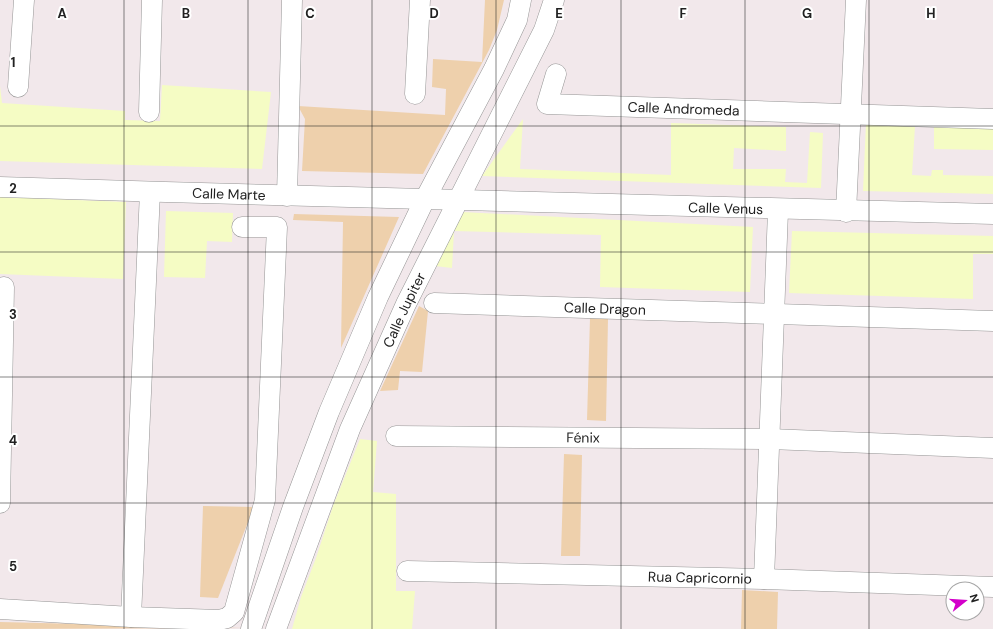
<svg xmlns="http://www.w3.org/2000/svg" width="993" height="629" font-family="'DM Sans',sans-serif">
<rect width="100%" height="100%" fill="#f2e8eb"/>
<!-- grass -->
<g fill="#eed0ac">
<path d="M485 0H504L497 30 489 50 423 174 302 171 305 119 298 106 445 115 446 89 432 87 433 59 482 62Z"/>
<path d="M294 214 399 217 341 348 343 222 293 220Z"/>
<path d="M419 306 428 311 422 372 400 371 398 390 380 391Z"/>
<path d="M590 318 608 319 606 421 587 420Z"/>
<path d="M564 454 582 455 580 556H561Z"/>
<path d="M203 506 254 507 218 598 200 597Z"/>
<path d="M742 590 778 592 777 629H741Z"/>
<path d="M0 622 243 628 0 629Z"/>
</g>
<!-- park -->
<g fill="#f5fcc4">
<path d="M162 85 271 92 262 169 0 161V86L2 103 125 111V120L160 121Z"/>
<path d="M523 119 520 169 671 175V123L786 127V151L734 148 733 169H786L785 182 807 183 810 132 823 133 821 188 482 176Z"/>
<path d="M866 123 915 126 912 175 931 176 932 170H943V175L993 176V194L863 191Z"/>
<path d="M934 125 993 127V150L934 149Z"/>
<path d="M0 197 126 202 123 279 0 274Z"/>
<path d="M166 211 233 213 232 242 207 241 205 278 164 277Z"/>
<path d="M462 212 753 227 750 292 600 287 601 235 454 231 452 268 435 266Z"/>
<path d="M792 231 993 236V254H973V299L789 293Z"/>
<path d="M360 439 377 441 373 492 396 494V591H415L412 629H292L301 597 316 558 333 506Z"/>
</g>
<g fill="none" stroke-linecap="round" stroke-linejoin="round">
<defs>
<g id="minor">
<path id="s1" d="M556 74 547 104 993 119"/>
<path d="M18 87 24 0"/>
<path d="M415 94 420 0"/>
<path d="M149 112 152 0"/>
<path id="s2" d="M0 187C331 197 662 208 993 214"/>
<path d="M287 196 292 0"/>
<path d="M846 212 856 0"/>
<path id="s3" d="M434 303 993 321"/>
<path id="s4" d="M396 436 770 439 993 448"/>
<path d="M0 503 4 287"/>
<path id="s5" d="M407 571 764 579 993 587"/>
<path d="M764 579 778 211"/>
<path d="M0 609 131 617 219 620 227 618 234 612 265 500 277 227H242"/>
<path d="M131 617 150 192"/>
<path d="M251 629 293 507 329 412 378 297 424 201 494 69 517 20 521 0"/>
<path id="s6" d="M276 629 350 429 406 304 544 30 554 0"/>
</g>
</defs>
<!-- minor casing -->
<use href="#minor" stroke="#959595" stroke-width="21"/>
<!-- minor -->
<use href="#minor" stroke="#fff" stroke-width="20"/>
</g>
<!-- grid -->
<path fill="none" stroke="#212121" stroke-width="1" stroke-opacity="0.55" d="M124 0V629M248 0V629M372 0V629M496 0V629M621 0V629M745 0V629M869 0V629M0 126H993M0 252H993M0 377H993M0 503H993"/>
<g text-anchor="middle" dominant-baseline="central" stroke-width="4" stroke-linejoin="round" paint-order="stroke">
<!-- street labels -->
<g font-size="14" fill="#212121" stroke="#fff">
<text stroke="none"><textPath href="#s1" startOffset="168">Calle Andromeda</textPath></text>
<text stroke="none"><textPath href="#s2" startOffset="229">Calle Marte</textPath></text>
<text stroke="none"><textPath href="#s2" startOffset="726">Calle Venus</textPath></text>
<text stroke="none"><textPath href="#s3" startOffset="171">Calle Dragon</textPath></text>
<text stroke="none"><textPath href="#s6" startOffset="344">Calle Jupiter</textPath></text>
<text stroke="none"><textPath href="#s4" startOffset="187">Fénix</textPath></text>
<text stroke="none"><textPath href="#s5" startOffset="293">Rua Capricornio</textPath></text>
</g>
</g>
<g font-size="13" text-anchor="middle" font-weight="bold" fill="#212121" stroke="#fff" stroke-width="4" stroke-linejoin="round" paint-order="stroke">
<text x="62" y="18">A</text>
<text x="186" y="18">B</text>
<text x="310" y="18">C</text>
<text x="434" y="18">D</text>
<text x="559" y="18">E</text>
<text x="683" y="18">F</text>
<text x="807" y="18">G</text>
<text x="931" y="18">H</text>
<text x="13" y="67">1</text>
<text x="13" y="193">2</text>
<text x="13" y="319">3</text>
<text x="13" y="445">4</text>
<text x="13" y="571">5</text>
</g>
<!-- north arrow -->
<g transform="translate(965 601) rotate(73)"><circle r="19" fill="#ffffff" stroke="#a6a6a6"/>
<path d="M0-3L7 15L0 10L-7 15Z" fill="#d300ca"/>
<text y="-6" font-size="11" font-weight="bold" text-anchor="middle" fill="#212121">N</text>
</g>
</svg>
